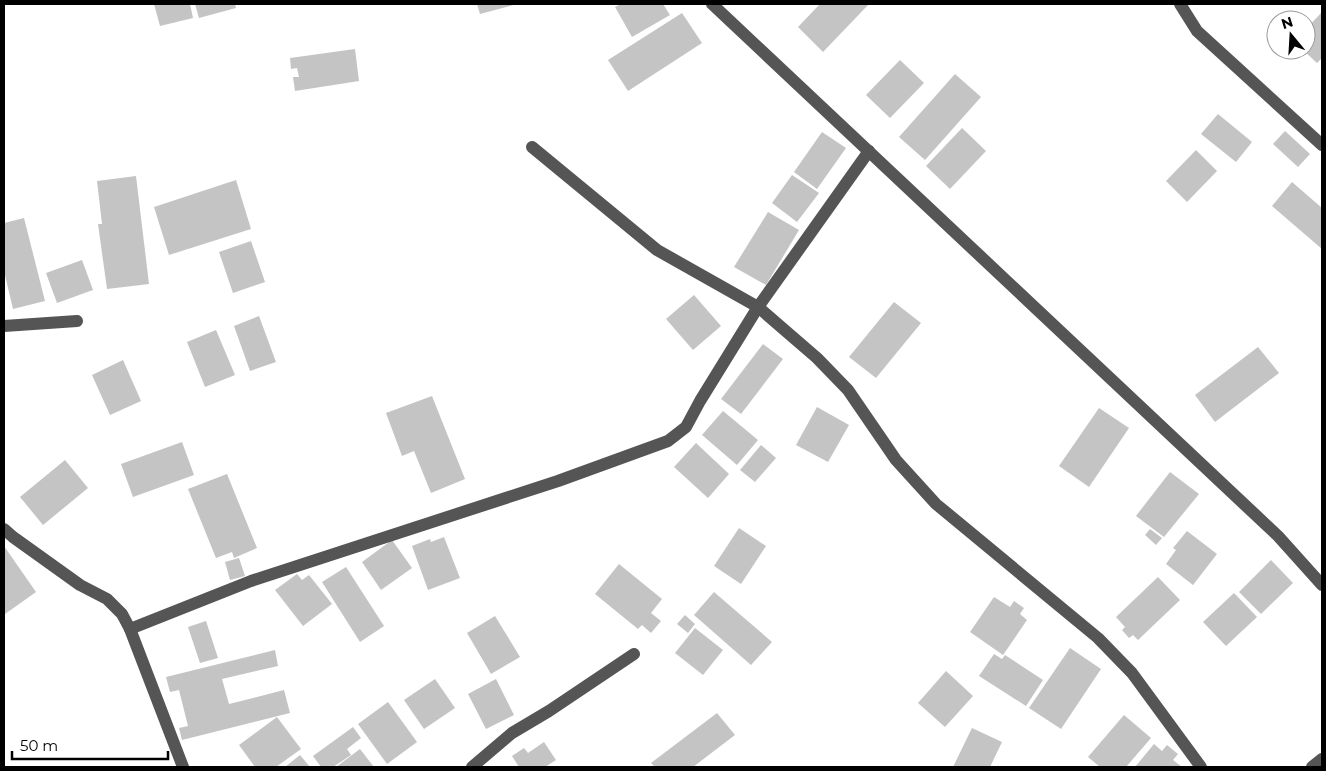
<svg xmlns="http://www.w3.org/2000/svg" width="1326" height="771" font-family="Montserrat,sans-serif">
<rect width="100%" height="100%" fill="#fff"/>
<!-- building -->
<g fill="#c4c4c4">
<path d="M154 4H190L193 18 160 26Z"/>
<path d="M195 4H235L236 8 199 18Z"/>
<path d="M477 4H517L480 14Z"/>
<path d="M621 4H663L670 15 632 37 615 7Z"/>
<path d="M820 4H869L823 52 798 27Z"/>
<path d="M1322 12V58L1317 63 1303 50H1306V29Z"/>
<path d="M682 13 702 43 628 91 608 60Z"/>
<path d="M355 49 359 81 295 91 293 77H299L297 68 291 69 290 58Z"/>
<path d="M900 60 924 83 890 118 866 95Z"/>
<path d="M955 74 981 97 925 160 899 137Z"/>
<path d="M1218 114 1252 142 1236 162 1201 134Z"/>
<path d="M962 128 986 151 950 189 926 166Z"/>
<path d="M1285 131 1310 154 1298 167 1273 144Z"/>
<path d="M822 132 846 148 817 189 794 172Z"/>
<path d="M1196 150 1217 171 1187 202 1166 181Z"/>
<path d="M792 175 819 193 797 222 772 203Z"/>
<path d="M136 176 149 284 107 289 98 224H102L97 181Z"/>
<path d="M236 180 251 229 169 255 154 207Z"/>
<path d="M1292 182 1322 208V249L1272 206Z"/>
<path d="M768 212 799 230 766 285 734 267Z"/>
<path d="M24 218 45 301 13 309 4 271V223Z"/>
<path d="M251 241 265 282 233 293 219 252Z"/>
<path d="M82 260 93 290 57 303 46 273Z"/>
<path d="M694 295 721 326 693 350 666 319Z"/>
<path d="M894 302 921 323 876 378 849 357Z"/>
<path d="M259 316 276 362 250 371 234 326Z"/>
<path d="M216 330 235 375 205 387 187 342Z"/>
<path d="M763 344 783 359 741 414 721 399Z"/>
<path d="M1258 347 1279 373 1215 422 1195 395Z"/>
<path d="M123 360 141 401 110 415 92 375Z"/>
<path d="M432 396 465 479 431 493 414 451 402 456 386 413Z"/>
<path d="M817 407 849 425 828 462 796 445Z"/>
<path d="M1099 408 1129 428 1089 487 1059 466Z"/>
<path d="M723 411 758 440 737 465 702 435Z"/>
<path d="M182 442 194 475 133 497 121 464Z"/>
<path d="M696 443 729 474 708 498 674 467Z"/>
<path d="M761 445 776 458 755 482 740 470Z"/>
<path d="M65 460 88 488 43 525 20 497Z"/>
<path d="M1170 472 1199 494 1164 537 1136 516Z"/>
<path d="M227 474 257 548 234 558 232 552 216 558 188 489Z"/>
<path d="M739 528 766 546 741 584 714 566Z"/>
<path d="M1150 529 1162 538 1156 545 1145 535Z"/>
<path d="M1187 531 1217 554 1193 585 1166 564 1176 550 1173 548Z"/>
<path d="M444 537 460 578 428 590 412 546 430 539 431 542Z"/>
<path d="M392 540 412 568 381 590 362 562Z"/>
<path d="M4 546 36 592 5 614 4 612Z"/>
<path d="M239 558 245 576 230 580 225 562Z"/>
<path d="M1271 560 1293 583 1261 614 1239 592Z"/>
<path d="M619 564 662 599 651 613 661 621 651 633 642 625 638 629 595 594Z"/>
<path d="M346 567 384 626 360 642 322 582Z"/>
<path d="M297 574 302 580 309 575 332 604 303 626 275 590Z"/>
<path d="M1158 577 1180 600 1138 640 1133 635 1129 638 1122 630 1125 627 1116 617Z"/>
<path d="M714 592 772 642 751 665 694 615Z"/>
<path d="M1234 593 1257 617 1226 646 1203 622Z"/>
<path d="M994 597 1010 607 1014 601 1024 608 1020 614 1027 620 1003 655 970 632Z"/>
<path d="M685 615 695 624 688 633 677 624Z"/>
<path d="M495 616 520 657 491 674 467 633Z"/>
<path d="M206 621 218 658 200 663 188 627Z"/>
<path d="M695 628 723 650 703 675 675 653Z"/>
<path d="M1070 648 1101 669 1061 729 1029 708Z"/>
<path d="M275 650 278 666 222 679 229 704 284 690 290 713 182 740 179 728 188 726 179 690 170 692 166 677Z"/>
<path d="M994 654 1002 659 1005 655 1043 680 1026 706 979 676Z"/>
<path d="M946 671 973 696 945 727 918 703Z"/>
<path d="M435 679 455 708 424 729 404 700Z"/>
<path d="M496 679 514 715 486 729 468 694Z"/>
<path d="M388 702 417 742 387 764 358 724Z"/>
<path d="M717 713 735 735 693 767H655L651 763Z"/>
<path d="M1124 715 1151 738 1126 767H1100L1088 757Z"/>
<path d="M277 717 301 749 276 767H255L239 745Z"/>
<path d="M353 727 361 738 347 749 351 755 333 767H321L313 756Z"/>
<path d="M972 728 1002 742 990 767H953Z"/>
<path d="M544 742 556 760 545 767H519L512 756 524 748 528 753Z"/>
<path d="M1154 744 1162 751 1167 745 1178 754 1173 760 1182 767H1135Z"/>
<path d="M360 749 374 767H336Z"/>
<path d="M300 755 310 767H285Z"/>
</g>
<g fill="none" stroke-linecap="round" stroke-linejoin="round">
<!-- minor -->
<g stroke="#555" stroke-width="12">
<path d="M712 4 1278 536 1322 585"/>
<path d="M1180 4 1197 31 1322 145"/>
<path d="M532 147 657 250 758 307 817 358 848 390 896 460 936 504 1098 638 1132 673 1201 767"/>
<path d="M4 326 77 321"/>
<path d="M4 529 13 537 80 585 107 599 122 614 130 629 183 767"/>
<path d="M130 629 251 581 558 481 668 441 686 427 700 401 758 307 869 151"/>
<path d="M472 767 512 733 549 711 634 654"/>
<path d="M1312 767 1322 759"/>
</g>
</g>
<!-- border -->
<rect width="1326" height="771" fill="none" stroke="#000000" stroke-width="10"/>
<!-- north arrow -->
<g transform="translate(1291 35) rotate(342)"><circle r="24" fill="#ffffff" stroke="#999999"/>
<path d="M0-4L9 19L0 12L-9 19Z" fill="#000000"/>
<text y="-8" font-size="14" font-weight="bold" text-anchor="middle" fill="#000000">N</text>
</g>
<!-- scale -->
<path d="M12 751v8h156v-8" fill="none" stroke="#000000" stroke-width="2.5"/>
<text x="20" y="751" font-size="15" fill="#000000" stroke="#ffffff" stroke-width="4" paint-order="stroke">50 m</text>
</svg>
